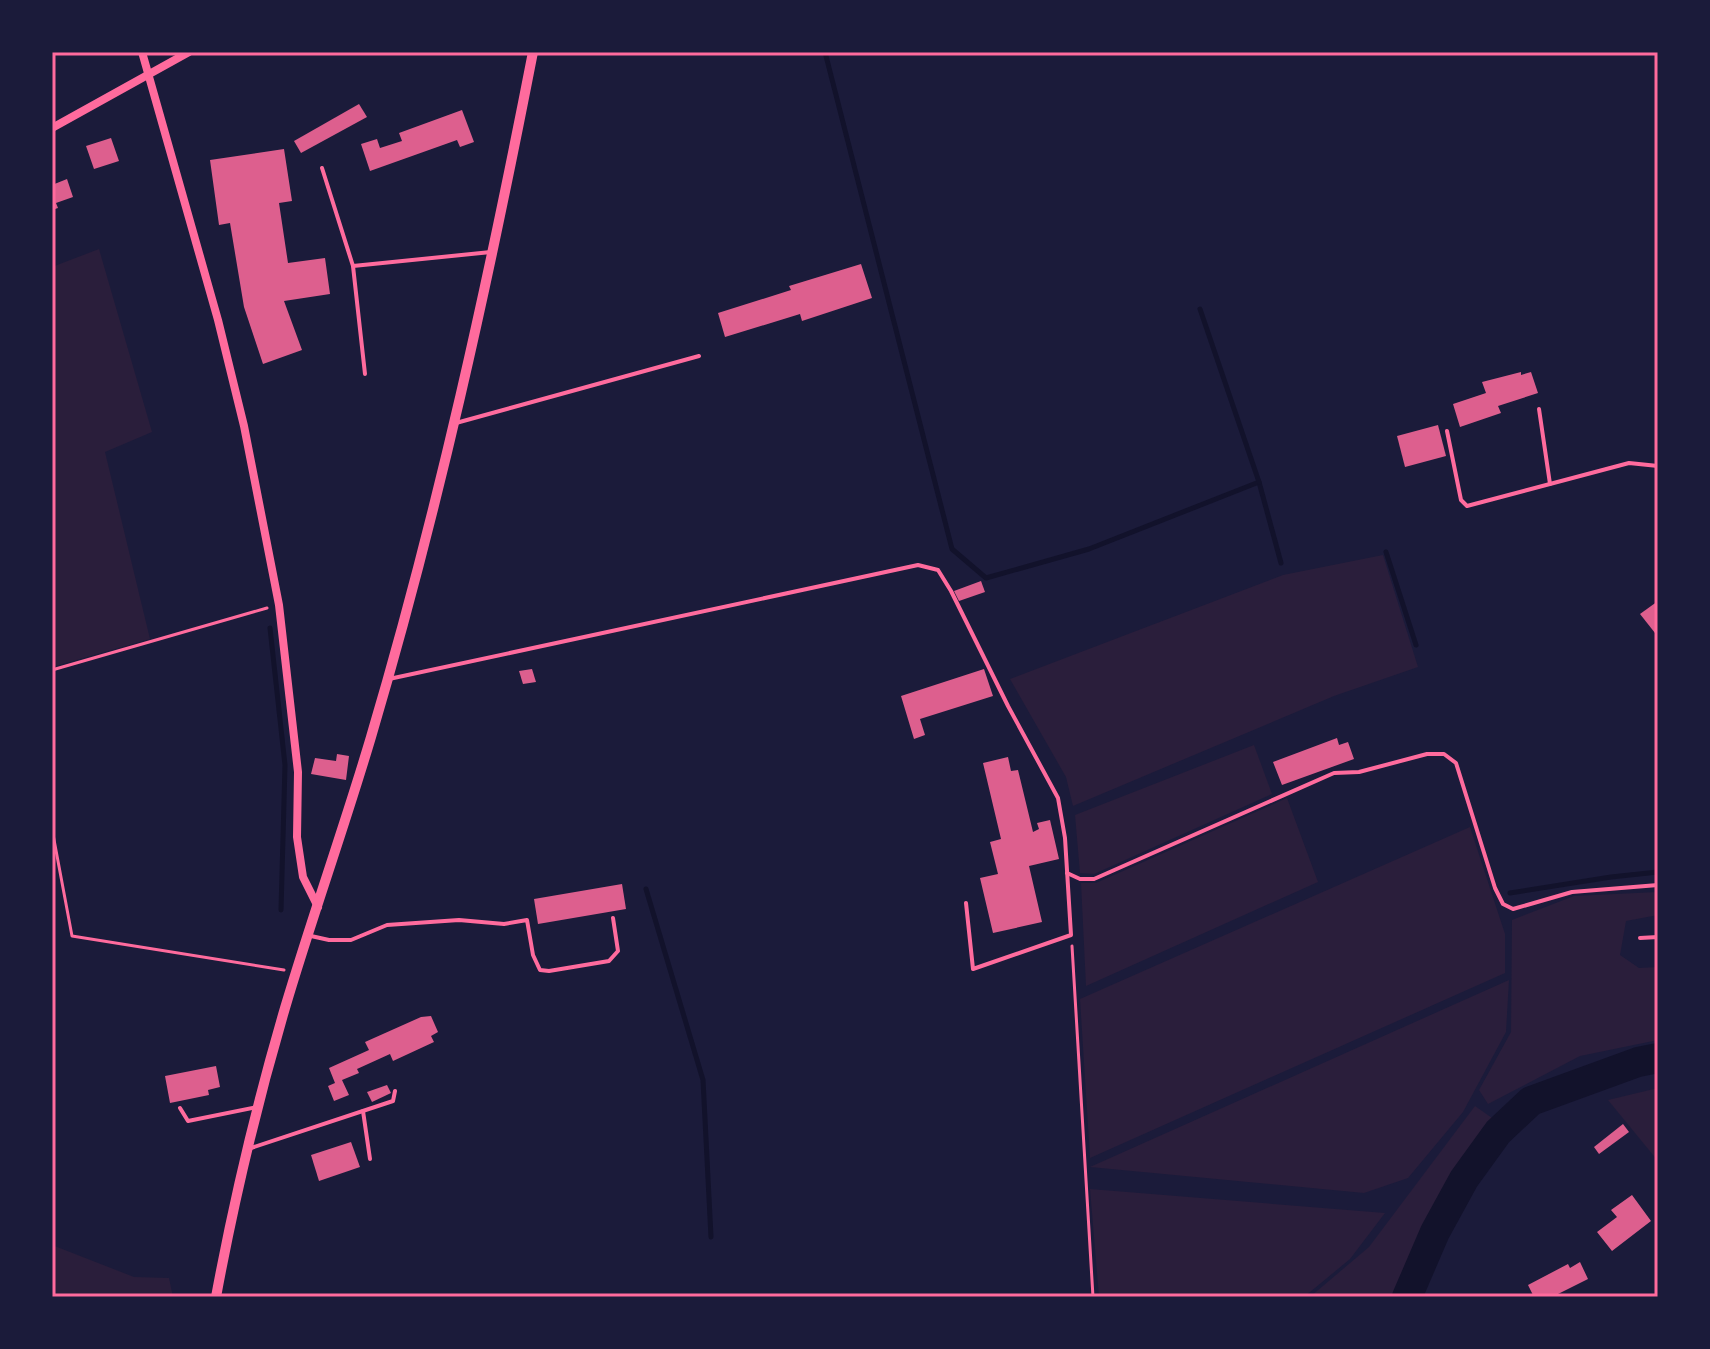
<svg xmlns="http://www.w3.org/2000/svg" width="1710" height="1349" font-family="Overpass,sans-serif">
<rect width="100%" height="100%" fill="#1b1b3a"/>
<!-- green -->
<g fill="#2a1e3b">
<path d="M99 249 152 432 105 452 150 639 52 667V267Z"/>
<path d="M1383 555 1418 667 1334 696 1073 806 1066 777 1010 679 1283 575Z"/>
<path d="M1254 745 1272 794 1094 874 1080 873 1075 815Z"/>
<path d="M1287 798 1318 882 1086 986 1081 883H1096Z"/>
<path d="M1470 827 1505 934V973L1090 1158 1080 999Z"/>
<path d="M1658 892V915L1626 921 1620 955 1639 968 1658 967V1040L1580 1056 1488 1104 1479 1090 1511 1032 1512 920 1574 896Z"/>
<path d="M1509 980 1506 1032 1463 1112 1408 1178 1364 1193 1090 1167Z"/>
<path d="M1658 1088V1161L1608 1100Z"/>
<path d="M1475 1106 1492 1118 1438 1208 1397 1297H1310L1369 1247Z"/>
<path d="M1090 1189 1385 1213 1350 1259 1304 1297H1099Z"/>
<path d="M52 1245 134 1277 169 1278 173 1297H52Z"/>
</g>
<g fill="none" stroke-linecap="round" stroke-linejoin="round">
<!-- stream -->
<g stroke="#12122b" stroke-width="5">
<path d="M825 52 952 549 986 578 1089 549 1259 482 1281 563"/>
<path d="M1200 309 1259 482"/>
<path d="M1386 552 1416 645"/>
<path d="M270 628 285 765 281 910"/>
<path d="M646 889 703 1080 711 1237"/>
<path d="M1510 893 1611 877 1658 872"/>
</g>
<!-- river -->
<path stroke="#12122b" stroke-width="30" d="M1407 1297 1435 1232 1464 1179 1498 1132 1531 1101 1638 1062 1658 1058"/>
</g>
<!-- building -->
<g fill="#dd5f8e">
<path d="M359 104 367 117 301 153 294 141Z"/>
<path d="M462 110 474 142 460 147 457 140 370 171 361 144 377 139 380 148 402 141 399 133Z"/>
<path d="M111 138 119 161 94 169 86 146Z"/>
<path d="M284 149 292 201 279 203 288 263 325 258 330 294 284 301 302 350 263 364 244 307 230 223 219 225 210 160Z"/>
<path d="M67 179 73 197 56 203 58 208 52 210V185Z"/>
<path d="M861 264 872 298 802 321 800 314 725 337 718 313 791 290 789 286Z"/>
<path d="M1521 372V375L1531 372 1538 393 1498 406 1501 413 1460 427 1453 404 1486 393 1482 382Z"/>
<path d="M1438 425 1446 456 1405 467 1397 436Z"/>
<path d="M981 581 985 592 959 601 954 591Z"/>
<path d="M1658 601V631L1655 633 1640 614Z"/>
<path d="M532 669 536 682 523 684 519 671Z"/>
<path d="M984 669 993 696 920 719 925 735 914 739 901 696Z"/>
<path d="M1337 738 1339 745 1348 742 1354 759 1282 785 1273 762Z"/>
<path d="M337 754 349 756 346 780 311 774 315 758 336 761Z"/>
<path d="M1008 757 1011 771 1018 770 1033 832 1039 829 1037 823 1050 820 1059 859 1029 866 1042 922 993 933 980 878 998 874 990 842 1001 839 983 763Z"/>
<path d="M622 884 626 909 538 924 534 899Z"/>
<path d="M431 1016 438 1032 431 1036 434 1042 393 1061 390 1054 357 1069 359 1073 342 1080 349 1095 334 1101 328 1086 335 1083 329 1068 369 1050 365 1042 421 1017Z"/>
<path d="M216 1066 220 1087 208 1090 209 1095 170 1103 165 1076Z"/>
<path d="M387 1085 391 1093 372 1102 367 1092Z"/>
<path d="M1623 1124 1629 1132 1599 1154 1594 1147Z"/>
<path d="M351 1142 360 1167 319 1181 311 1155Z"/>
<path d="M1632 1195 1651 1221 1612 1251 1597 1232 1617 1217 1611 1210Z"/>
<path d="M1580 1262 1588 1279 1552 1297H1534L1528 1285 1568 1264 1570 1268Z"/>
</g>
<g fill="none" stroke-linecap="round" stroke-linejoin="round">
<!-- path -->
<g stroke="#ff6b9d" stroke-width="3">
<path d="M52 670 267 608"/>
<path d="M52 829 72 936 284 970"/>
<path d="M1072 946 1093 1297"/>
</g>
<!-- service -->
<g stroke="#ff6b9d" stroke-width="4">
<path d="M322 168 353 266 491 252"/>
<path d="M353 266 365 374"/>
<path d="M1539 409 1550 484"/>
<path d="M456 423 699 356"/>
<path d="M1447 431 1461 500 1467 506 1629 463 1658 466"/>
<path d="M389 679 918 565 938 570 951 591 1008 706 1058 798 1065 838 1071 935 973 969 966 903"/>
<path d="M1067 873 1080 879H1094L1334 773 1359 772 1427 754H1444L1456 763 1495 888 1503 904 1513 909 1572 892 1658 885"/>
<path d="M311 936 329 940H351L387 925 459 920 504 924 527 920 533 955 540 970 549 971 609 961 618 951 613 918"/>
<path d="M1640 938 1658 937"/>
<path d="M180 1108 188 1121 257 1107"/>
<path d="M363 1111 370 1159"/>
<path d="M251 1148 393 1101 395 1091"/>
<path d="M1657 1233H1658"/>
</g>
<!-- minor -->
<g stroke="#ff6b9d" stroke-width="8">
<path d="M142 52 218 320 244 426 279 605 298 772 297 837 303 877 318 907"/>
<path d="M52 128 189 52"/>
</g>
<!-- tertiary -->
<path stroke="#ff6b9d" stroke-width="10" d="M216 1297C234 1200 257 1103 285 1008 312 917 344 828 371 737 438 511 488 283 533 52"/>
</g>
<!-- border -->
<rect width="1710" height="1349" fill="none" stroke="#1b1b3a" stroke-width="108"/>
<rect x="54" y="54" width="1602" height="1241" fill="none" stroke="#ff6b9d" stroke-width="3"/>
</svg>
